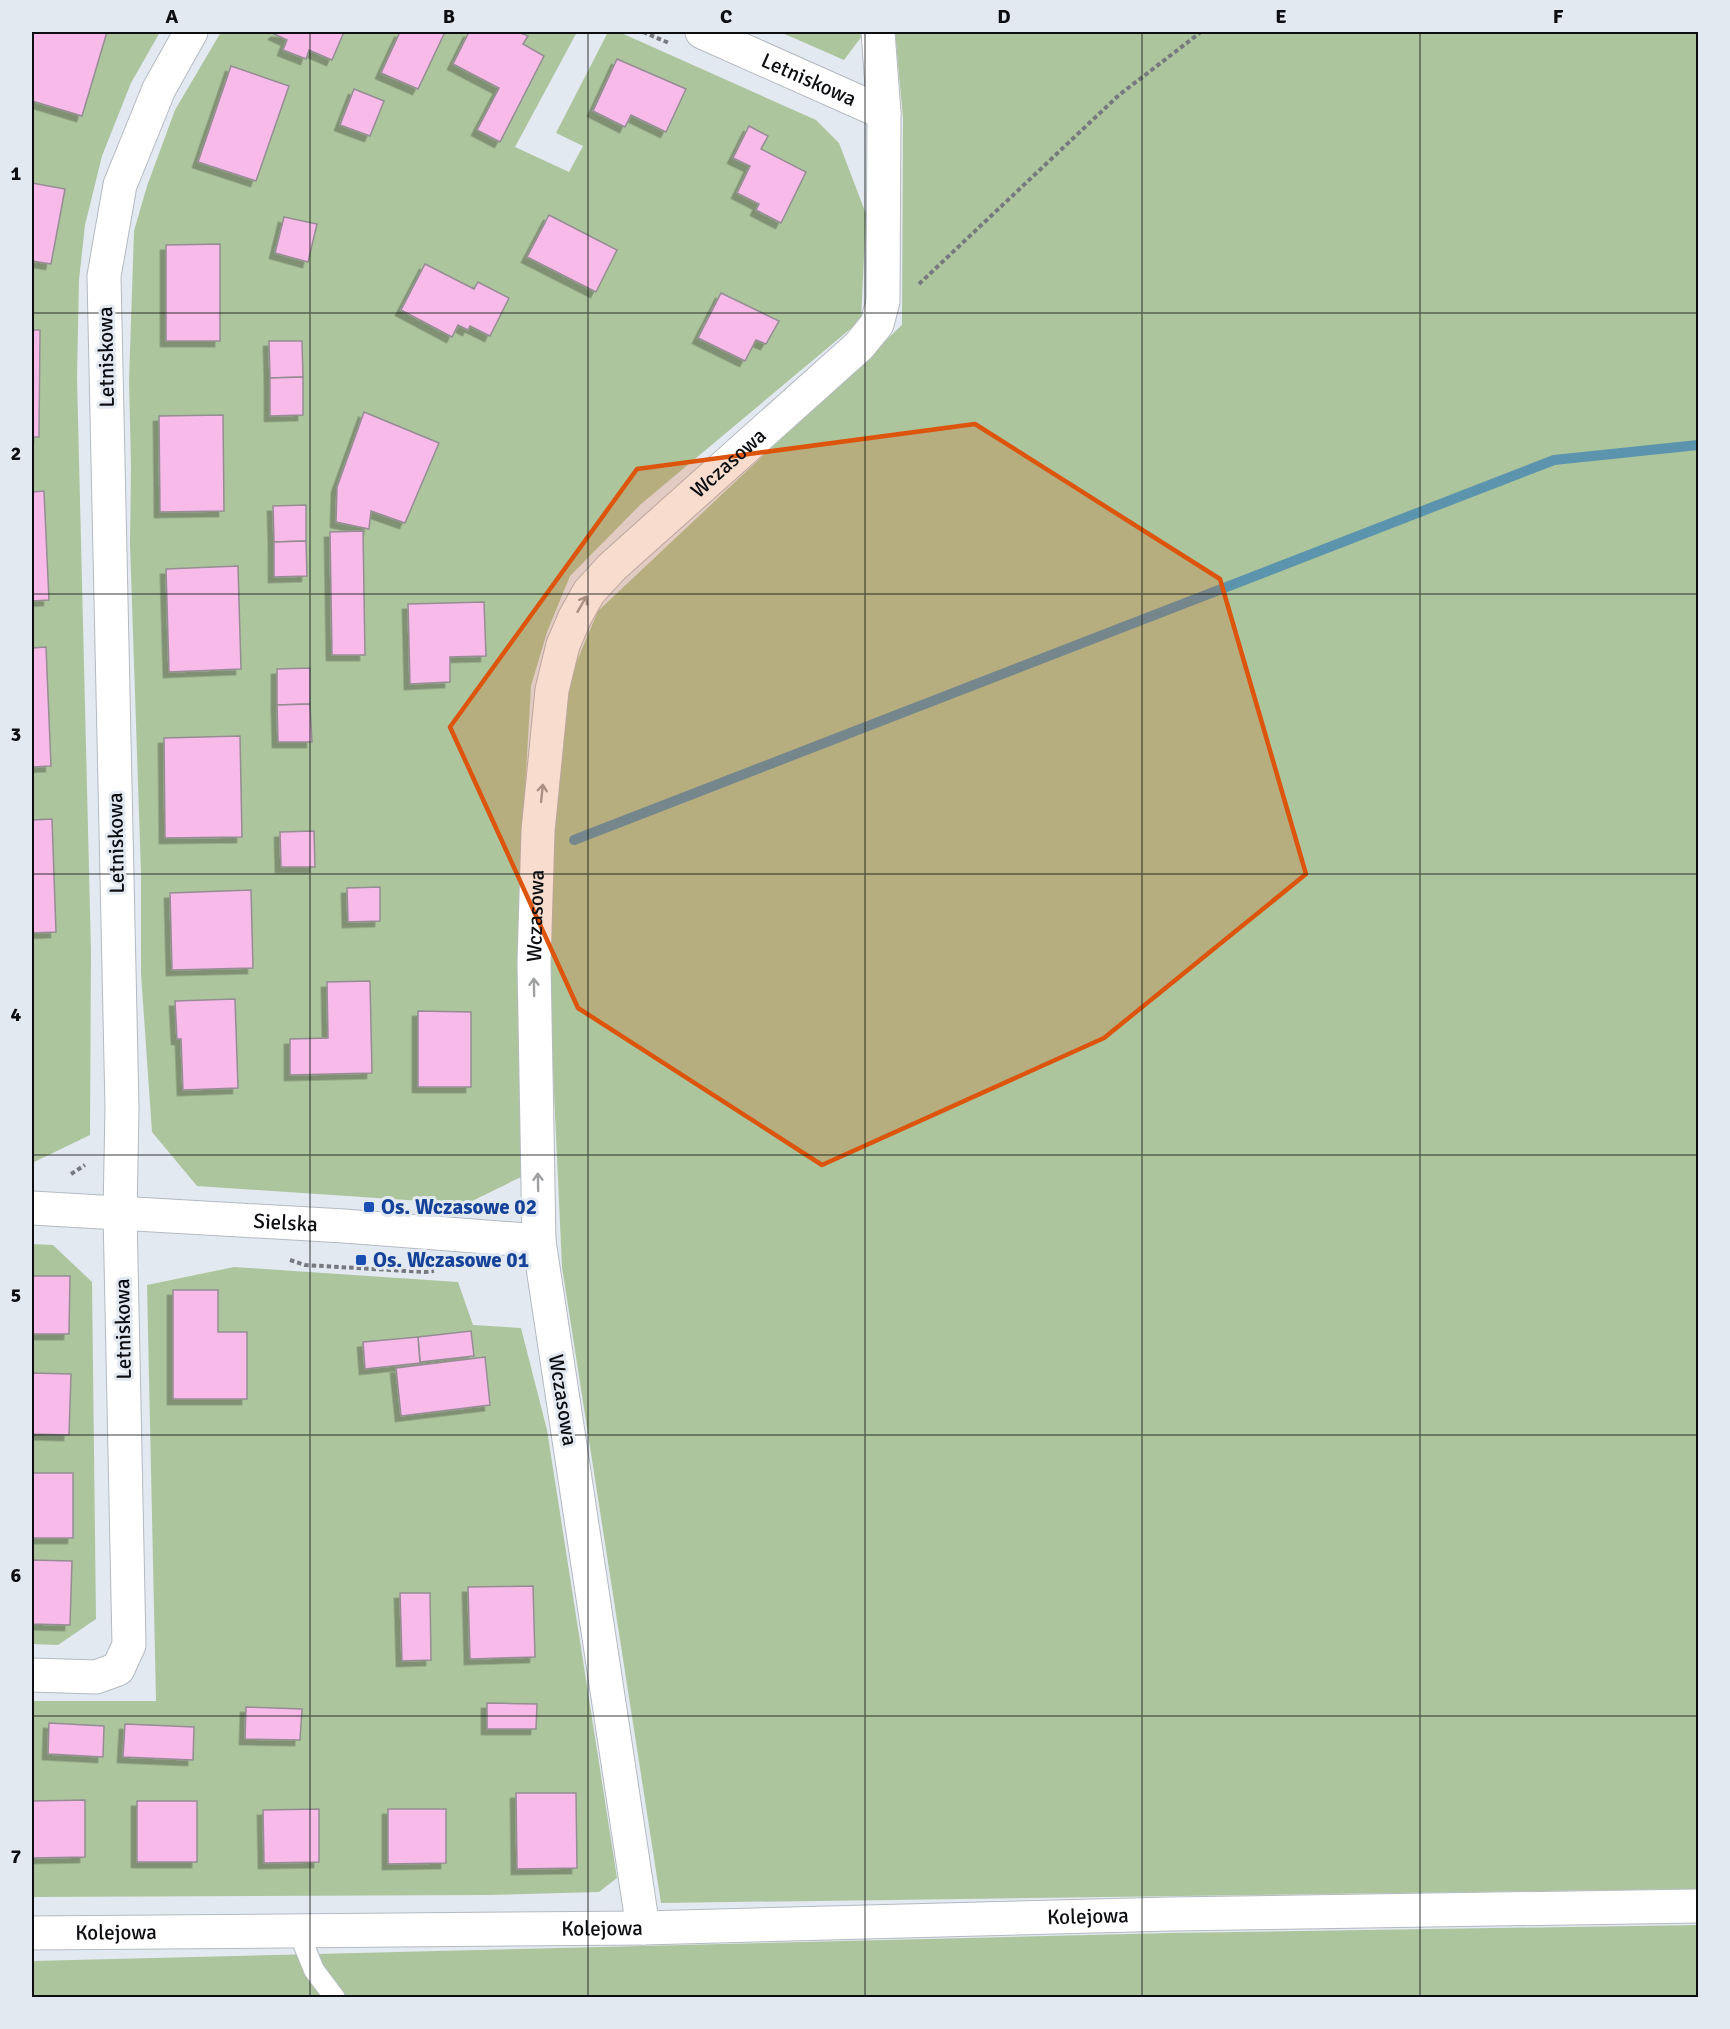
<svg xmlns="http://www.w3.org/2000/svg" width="1730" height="2029" font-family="Signika,sans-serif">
<defs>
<filter id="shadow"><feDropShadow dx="-5.5" dy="5.5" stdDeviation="0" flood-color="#0004"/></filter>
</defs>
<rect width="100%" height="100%" fill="#e3e9f1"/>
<!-- green -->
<g fill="#adc59d">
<path d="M32 32H160L131 83 102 156 85 225 79 280 77 377 91 952 90 1135 32 1163Z"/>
<path d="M221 32H577L515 147 569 172 583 146 556 133 608 32H619L816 120 839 143 866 214 861 320 641 504 570 576 547 632 531 686 522 842 523 1176 466 1204 197 1186 152 1132 141 974V873L130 544 131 465 129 381 134 231 147 186 175 110Z"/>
<path d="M780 32H861L862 36 844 60Z"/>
<path d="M895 32H1698V1889L661 1903 562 1267 548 960 557 789 571 675 598 611 902 325 903 118Z"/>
<path d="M32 1244 53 1245 92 1282 96 1619 58 1645 32 1644Z"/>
<path d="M234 1267 458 1282 473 1325 521 1328 547 1430 617 1878 599 1892 489 1895 32 1897V1701H156L147 1285Z"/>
<path d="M1698 1925V1997L32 1998V1961L1169 1933Z"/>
</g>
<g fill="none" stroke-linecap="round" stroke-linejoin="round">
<!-- stream -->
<path stroke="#5c94ad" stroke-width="10" d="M574 840 1554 460 1698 445"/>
</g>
<!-- building -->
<g fill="#f7bae9" stroke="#958d93" stroke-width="1.5" filter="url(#shadow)">
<path d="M32 32H107L82 116 32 101Z"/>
<path d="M276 32H344L332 60 309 50 306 59 283 50 287 40 274 34Z"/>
<path d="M400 32H445L418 89 381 73Z"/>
<path d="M469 32H518L528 36 523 44 544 56 500 142 477 130 499 88 453 64Z"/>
<path d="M617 59 686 89 666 132 631 115 625 127 593 111Z"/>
<path d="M231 66 289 86 256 181 198 162Z"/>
<path d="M354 89 384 101 370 136 340 125Z"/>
<path d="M749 126 768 136 761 149 806 172 781 223 756 210 759 204 737 193 750 166 733 158Z"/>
<path d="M32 183 65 189 51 264 32 261Z"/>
<path d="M549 215 617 250 596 292 527 257Z"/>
<path d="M284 217 317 224 308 262 275 253Z"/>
<path d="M220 244V341H166V245Z"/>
<path d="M425 264 474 289 478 282 509 298 490 336 470 326 468 330 458 325 452 337 401 310Z"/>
<path d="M721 293 779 321 766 344 756 340 745 361 698 338Z"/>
<path d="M32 330H40L39 437H32Z"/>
<path d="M269 341H302L303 377 270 378Z"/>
<path d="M303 377V415L270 416V378Z"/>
<path d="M364 412 439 443 405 523 371 511 369 529 336 522 337 487Z"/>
<path d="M223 415 224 511 160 512 159 416Z"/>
<path d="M44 491 49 600 32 601V492Z"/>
<path d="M306 505V541L274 542 273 506Z"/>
<path d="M363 531 365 655H332L330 532Z"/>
<path d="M306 541 307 576 274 577V542Z"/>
<path d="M238 566 241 669 169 672 166 569Z"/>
<path d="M484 602 486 656 450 657V682L410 684 408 604Z"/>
<path d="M46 647 51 766 32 767V648Z"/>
<path d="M310 668V704L277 705V669Z"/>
<path d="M310 704 312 742H278L277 705Z"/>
<path d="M240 736 242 837 165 838 164 738Z"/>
<path d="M52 819 56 932 32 933V820Z"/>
<path d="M314 831 315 867H281L280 832Z"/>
<path d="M380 887V921L348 922 347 888Z"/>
<path d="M251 890 253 968 172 970 170 893Z"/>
<path d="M370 981 372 1073 290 1075V1039L328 1038 327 982Z"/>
<path d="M235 999 238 1088 183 1090 181 1039H177L175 1001Z"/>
<path d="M418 1011 471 1012V1087H418Z"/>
<path d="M32 1276H70L69 1334H32Z"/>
<path d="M173 1290H218V1332H247V1399H173Z"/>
<path d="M471 1331 474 1356 420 1362 418 1337Z"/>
<path d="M418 1337 420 1363 365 1369 363 1342Z"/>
<path d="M485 1357 490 1405 401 1416 396 1368Z"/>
<path d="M32 1373 71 1374 69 1435 32 1434Z"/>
<rect x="32" y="1473" width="41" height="65"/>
<path d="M32 1560 72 1561 70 1625 32 1624Z"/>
<path d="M533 1586 535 1657 470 1659 468 1587Z"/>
<path d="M400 1593H430L431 1660 402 1661Z"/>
<path d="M487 1703 537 1704 536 1729H487Z"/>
<path d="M246 1707 302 1709 300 1740 245 1739Z"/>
<path d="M49 1723 104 1726 103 1757 48 1754Z"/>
<path d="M125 1724 194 1727 193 1760 123 1757Z"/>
<path d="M516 1793H576L577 1868 517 1869Z"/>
<path d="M85 1800V1857L32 1858V1801Z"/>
<rect x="137" y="1801" width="60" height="61"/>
<path d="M319 1809V1862L264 1863 263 1810Z"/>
<path d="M388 1809H446V1863L388 1864Z"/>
</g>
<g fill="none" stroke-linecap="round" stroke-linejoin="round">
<defs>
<path id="service" d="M298 1931 314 1970 335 1998"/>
<g id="minor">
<path id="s1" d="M702 32 884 113"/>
<path id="s2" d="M32 1208 344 1226 539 1241"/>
<path d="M32 1675 96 1677 118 1669 129 1645 120 1213 122 1108 104 276 120 185 159 89 191 32"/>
<path id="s3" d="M643 1928 539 1241 534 963 538 831 552 690 563 645 575 617 589 592 612 567 859 346 877 324 883 301 884 113 878 32"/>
</g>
<g id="tertiary">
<path id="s4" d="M32 1933 643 1928 1171 1914 1698 1906"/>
</g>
</defs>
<!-- service casing -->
<use href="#service" stroke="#b4bac1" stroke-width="22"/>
<!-- minor casing -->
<use href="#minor" stroke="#b4bac1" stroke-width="35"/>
<!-- tertiary casing -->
<use href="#tertiary" stroke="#b4bac1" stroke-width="35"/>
<!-- path -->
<g stroke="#767a7f" stroke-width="4" stroke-dasharray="4.5 3" stroke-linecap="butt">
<path d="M643 32 669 43"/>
<path d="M919 284 1119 95 1201 32"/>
<path d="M71 1174 85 1165"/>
<path d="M290 1260 305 1265 425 1272 434 1271"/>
</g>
<!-- service -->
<use href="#service" stroke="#fff" stroke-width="20"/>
<!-- minor -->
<use href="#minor" stroke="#fff" stroke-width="33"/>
<!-- tertiary -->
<use href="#tertiary" stroke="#fff" stroke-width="33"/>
</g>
<!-- one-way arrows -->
<defs><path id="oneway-shaft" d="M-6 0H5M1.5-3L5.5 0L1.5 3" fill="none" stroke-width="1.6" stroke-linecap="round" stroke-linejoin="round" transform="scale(1.5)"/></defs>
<g stroke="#9e9fa0">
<use href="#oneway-shaft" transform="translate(582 604) rotate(-60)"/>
<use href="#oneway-shaft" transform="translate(542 793) rotate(-84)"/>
<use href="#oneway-shaft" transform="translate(534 987) rotate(-91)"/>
<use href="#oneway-shaft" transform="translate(538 1182) rotate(-91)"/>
</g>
<!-- marked area -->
<path fill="#dd550c" fill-opacity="0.2" stroke="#dd550c" stroke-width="4.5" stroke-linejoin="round" d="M975 424 1220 579 1306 874 1104 1038 822 1165 578 1008 450 727 637 469Z"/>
<!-- grid -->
<path fill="none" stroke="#0c0e11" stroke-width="1.5" stroke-opacity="0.55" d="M310 32V1998M588 32V1998M865 32V1998M1142 32V1998M1420 32V1998M32 313H1698M32 594H1698M32 874H1698M32 1155H1698M32 1435H1698M32 1716H1698"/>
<!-- markers -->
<g fill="#1a4fb4" stroke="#e3e9f1" stroke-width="2">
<rect x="363" y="1201" width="12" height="12" rx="3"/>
<rect x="355" y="1254" width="12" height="12" rx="3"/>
</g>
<g text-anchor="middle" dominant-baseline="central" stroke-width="6" stroke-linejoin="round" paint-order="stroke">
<!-- street labels -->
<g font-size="21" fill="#0c0e11" stroke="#e3e9f1">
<text stroke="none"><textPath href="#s1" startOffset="117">Letniskowa</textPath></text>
<text transform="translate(106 357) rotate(-91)">Letniskowa</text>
<text stroke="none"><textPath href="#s3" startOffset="1542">Wczasowa</textPath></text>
<text transform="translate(116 843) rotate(-91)">Letniskowa</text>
<text stroke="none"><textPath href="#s3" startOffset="1020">Wczasowa</textPath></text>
<text stroke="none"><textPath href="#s2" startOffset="254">Sielska</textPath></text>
<text transform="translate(123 1329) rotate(-91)">Letniskowa</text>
<text transform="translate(563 1400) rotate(81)">Wczasowa</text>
<text stroke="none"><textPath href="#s4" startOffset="1056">Kolejowa</textPath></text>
<text stroke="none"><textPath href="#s4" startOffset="570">Kolejowa</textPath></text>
<text stroke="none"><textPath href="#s4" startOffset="84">Kolejowa</textPath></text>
</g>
<!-- transit labels -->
<g font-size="21" font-weight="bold" fill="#164399" stroke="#e3e9f1" text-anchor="start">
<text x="381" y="1207">Os. Wczasowe 02</text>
<text x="373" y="1260">Os. Wczasowe 01</text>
</g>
</g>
<!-- border -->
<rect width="1730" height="2029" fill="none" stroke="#e3e9f1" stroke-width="66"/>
<rect x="33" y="33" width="1664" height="1963" fill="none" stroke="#0c0e11" stroke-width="2"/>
<g font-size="20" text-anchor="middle" font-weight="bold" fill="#0c0e11">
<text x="172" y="23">A</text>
<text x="449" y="23">B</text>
<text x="726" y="23">C</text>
<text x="1004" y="23">D</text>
<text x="1281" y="23">E</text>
<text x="1558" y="23">F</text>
<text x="16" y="180">1</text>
<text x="16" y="460">2</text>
<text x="16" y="741">3</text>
<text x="16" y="1021">4</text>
<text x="16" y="1302">5</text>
<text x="16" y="1582">6</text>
<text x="16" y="1863">7</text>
</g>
</svg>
